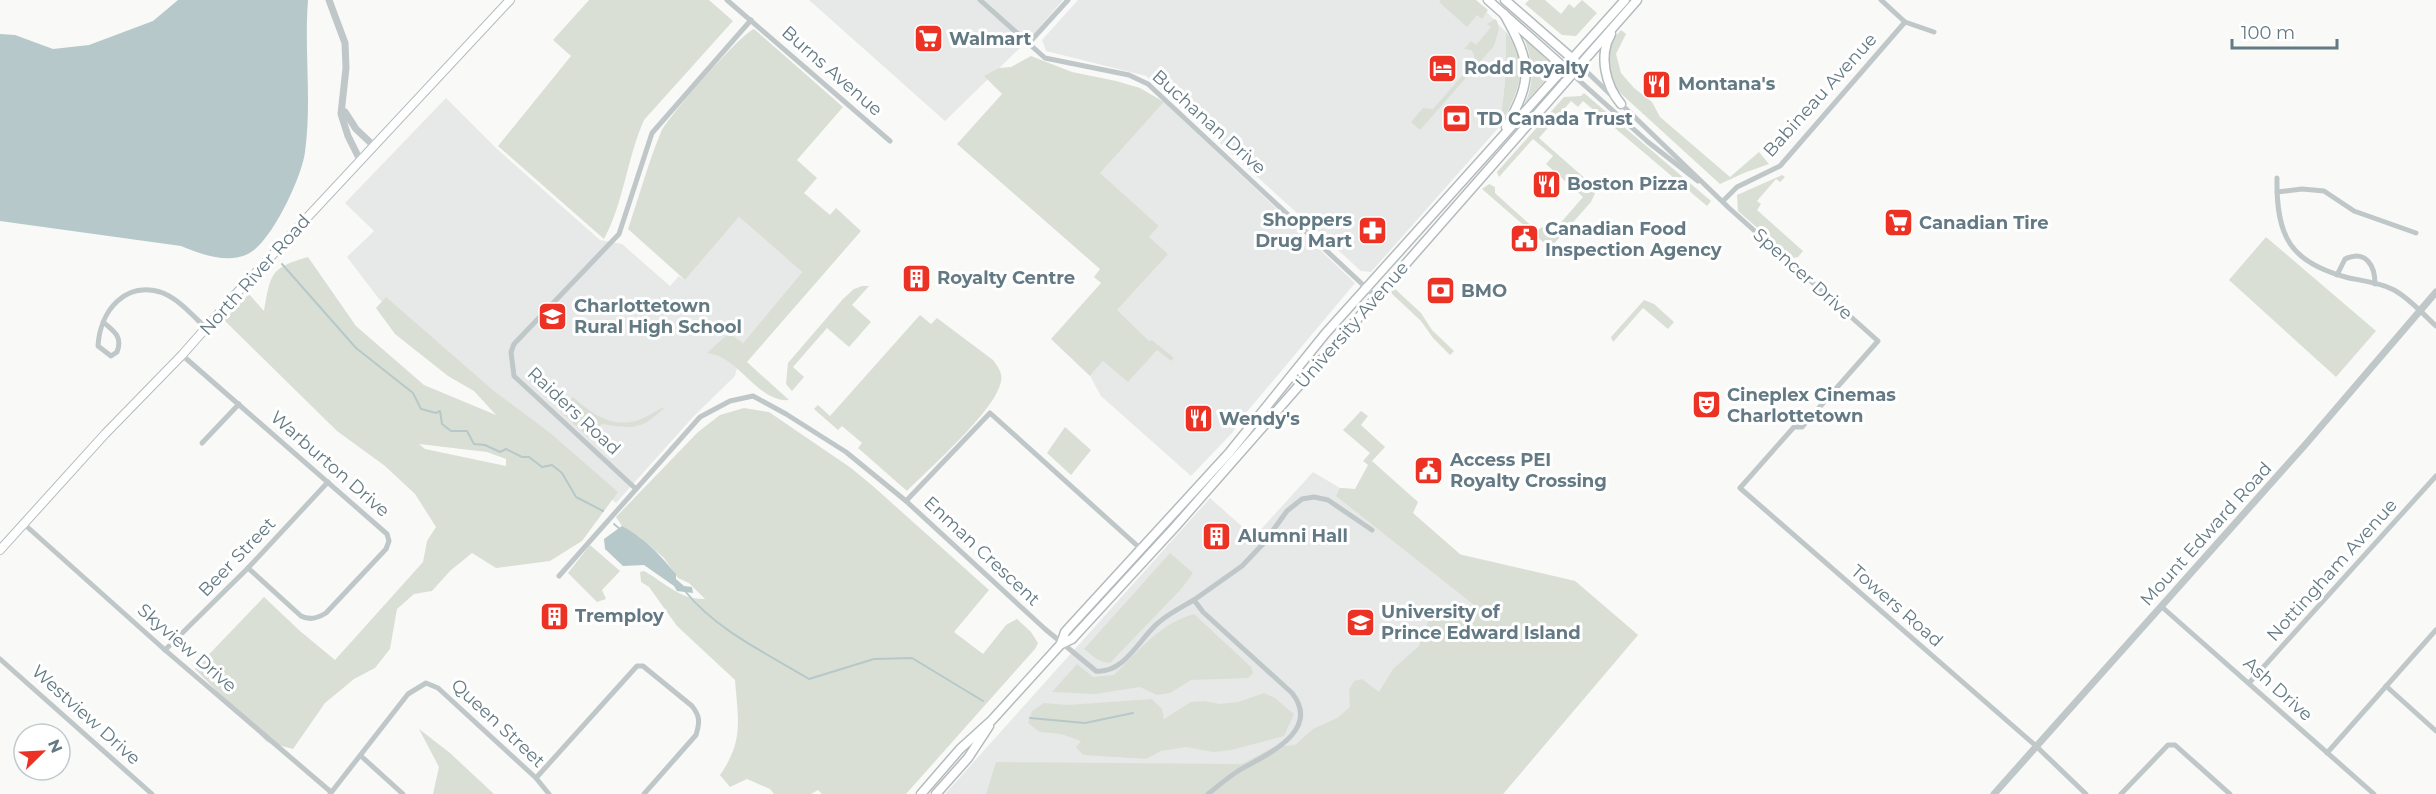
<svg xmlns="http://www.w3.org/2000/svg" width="2436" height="794" font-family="Montserrat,sans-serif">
<rect width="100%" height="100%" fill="#f9f9f7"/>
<!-- built -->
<g fill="#e7e9e8">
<path d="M809 0H1063L1030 38 945 121Z"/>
<path d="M1078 0H1475L1506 32 1505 81 1500 126 1371 272 1361 271 1146 76 1046 51 1042 40Z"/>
<path d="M446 98 497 149 600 240 622 244 670 286 679 276 685 280 739 217 802 272 743 343 735 376 693 417 616 503 510 411 495 401 379 299 347 257 374 231 345 203Z"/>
<path d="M1164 102 1355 283 1246 413 1232 433 1191 476 1101 396 1090 376 1103 361 1117 310 1124 301 1149 237 1159 226 1099 173Z"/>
<path d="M1313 472 1340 488 1354 489 1442 550 1575 581 1638 635 1503 794H945L1210 498 1254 537Z"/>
</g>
<!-- green -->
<g fill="#dadfd6" fill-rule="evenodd">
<path d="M589 0H709L733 21 644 120C627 158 624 202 604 239L498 146 571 56 553 40Z"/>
<path d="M1441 0H1476L1488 10 1482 19 1477 15 1467 27 1439 2Z"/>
<path d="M1529 0H1545L1561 14 1569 4 1574 8 1582 0 1597 13 1576 36 1562 35 1525 4Z"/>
<path d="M1495 19 1497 21 1499 29 1494 46 1420 130 1411 122 1423 108 1433 109 1474 62V54L1471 50 1464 49 1471 41 1476 45 1491 27 1487 24Z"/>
<path d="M754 29 843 107 797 160 817 178 804 193 830 215 836 208 861 231 747 362 789 400C758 403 739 356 707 353L729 333 743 343 802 272 739 217 685 280 628 229C639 197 648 163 661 132 667 118 741 33 754 29Z"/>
<path d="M1621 30 1626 34 1616 54 1621 73 1634 88 1652 102 1660 117 1730 177 1759 152 1769 164 1744 173 1720 184 1617 90 1611 75 1609 48 1611 41Z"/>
<path d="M1506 32C1532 67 1518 92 1500 126L1505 81Z"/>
<path d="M1524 38 1556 68 1524 104C1536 84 1532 58 1524 38Z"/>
<path d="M1031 56 1072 72 1116 81 1140 88 1164 102 1100 173 1159 226 1149 237 1168 254 1117 310 1149 341 1152 340 1174 358 1171 361 1157 350 1128 382 1103 361 1090 376 1051 339 1101 283 1094 277 1100 269 957 144 1002 94 984 76 999 68 1011 67Z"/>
<path d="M1584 93 1711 201 1707 206 1583 101 1578 107 1571 101 1539 138 1597 189 1591 202 1550 248 1482 189 1489 184 1495 187V193L1537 231 1542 227 1551 234 1583 197 1546 164 1553 156 1533 139 1499 177 1497 172 1564 97 1581 96Z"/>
<path d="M1782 175 1785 177 1780 182 1776 179 1757 201 1761 204 1757 210 1803 251 1798 257 1792 258 1738 211 1737 195Z"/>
<path d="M2266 237 2376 331 2336 377 2229 280Z"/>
<path d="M308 257 356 326 424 385 496 415 474 391 448 376 395 334 376 308 386 297 494 391 549 432 618 492 582 541 550 561 496 568 472 553 450 571 432 591 414 594 397 609 390 649 375 668 354 679 325 703 293 749 267 742 195 669 264 597 300 631 335 660 423 562 427 541 436 527 415 494 385 466 337 431 224 320 249 294 264 311C271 273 270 268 308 257ZM419 444 487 452 506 459V466L425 449Z"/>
<path d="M862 286H869L852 305 871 322 849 347 827 328 793 367 804 377 792 391 786 384 788 363 843 299 854 289Z"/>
<path d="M1394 288 1421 313 1432 330 1454 351 1450 355 1433 338 1421 321 1390 292Z"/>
<path d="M1644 300 1654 304 1674 322 1668 329 1643 308 1613 342 1611 337Z"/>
<path d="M920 315 931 324 937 318 993 360C999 368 1004 375 1000 385 992 413 929 469 907 491L858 448 862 443 842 426 838 430 814 409 818 405 830 416Z"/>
<path d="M573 397C592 414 614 430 641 419 649 416 658 409 665 407 642 430 633 429 602 424L589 438 560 411Z"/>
<path d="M744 408 769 412 851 468 874 487 989 590 954 632 983 654 1006 625 1017 619 1031 632 1038 643 1035 649 906 794H822L818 790 811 794H774L770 789 747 779 730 787 720 775C744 741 738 719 735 680L677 626 649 587 641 582 640 572 644 571C664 582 680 600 705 599L689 583 678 578 664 558 641 538 622 526 616 517 698 432 720 415Z"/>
<path d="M1361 411 1368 416 1361 425 1385 447 1372 461 1418 502 1413 513 1461 555 1575 581 1638 635 1503 794H986L996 762 1242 764 1274 747 1295 745 1313 729 1337 718 1350 707 1349 690 1354 681 1362 679 1379 692 1393 669 1419 646 1430 616 1451 606 1474 605 1336 496 1340 488 1355 489 1368 465 1363 461 1370 453 1343 430Z"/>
<path d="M1065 427 1091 450 1071 475 1047 453Z"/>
<path d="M590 545 620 571 602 590 606 599 597 602 568 573Z"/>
<path d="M1170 553 1193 573 1182 588 1110 663C1099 663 1092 655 1084 649Z"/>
<path d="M1194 614 1251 667 1253 673 1248 678 1191 680 1170 693 1157 695 1140 687 1095 694 1052 692 1077 664 1093 677 1114 675C1138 652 1160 623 1194 614Z"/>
<path d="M1264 693 1275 698 1294 714 1284 736 1231 750 1213 752 1186 747 1161 751 1146 759 1083 755 1076 747 1081 741 1061 734 1040 732 1028 723 1032 711 1044 703 1067 705 1152 699 1162 709 1164 719 1191 702 1204 701 1220 704 1238 702Z"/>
<path d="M419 729 450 753 494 794H433L439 767Z"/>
</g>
<!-- water -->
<g fill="#b6c8c9">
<path d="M178 0H308C304 50 312 101 305 152 302 177 271 243 248 254 226 264 201 254 181 246L0 221V34L15 35 53 49 89 45 153 21Z"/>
<path d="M622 526C647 540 658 553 676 574V579L684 586 692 587 693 593 677 591 674 586 644 565 623 566 605 549 604 539Z"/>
</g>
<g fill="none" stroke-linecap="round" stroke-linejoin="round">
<!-- stream -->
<g stroke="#b6c8c9" stroke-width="2">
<path d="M282 264 356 348 413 393 421 409 436 413 440 411 442 424 451 431H467L474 444 485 445 500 452 506 449 522 457H529L542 467 552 465 562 473 576 497 603 511"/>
<path d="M614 524 621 530"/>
<path d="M685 591C716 630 768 654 809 679L874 659 912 658 983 701"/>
<path d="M1030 718 1085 723 1133 713"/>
</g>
<defs>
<path id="secondary" d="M0 550 105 434 182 355 235 295 510 0"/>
<g id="primary">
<path d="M1488 0 1568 71"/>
<path d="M1505 0 1575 61"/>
<path d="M1504 14C1531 62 1534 78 1506 127"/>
<path d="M1611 34C1598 56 1606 86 1621 104"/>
<path d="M1061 644 1072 639 1175 527 1637 0"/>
<path d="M921 794 960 749 992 720 1061 644 1065 632 1229 453 1325 334 1625 0"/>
<path d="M936 794 968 758 989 726"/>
</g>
</defs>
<!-- secondary casing -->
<use href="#secondary" stroke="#b2bbbe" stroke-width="10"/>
<!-- primary casing -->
<use href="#primary" stroke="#b3bbbe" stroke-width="11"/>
<!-- minor -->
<g stroke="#c0c7c9" stroke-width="5">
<path d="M727 0 890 141"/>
<path d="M980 0 1045 58 1129 75 1148 84 1376 297"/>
<path d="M1881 0 1905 22 1934 32"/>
<path d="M1028 44 1068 0"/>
<path d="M1581 66 1613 97"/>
<path d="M1573 75 1648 142 1698 181"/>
<path d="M1620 103 1729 208 1878 341 1802 427H1794L1740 488 2036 746 2086 794"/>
<path d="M2277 178C2276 238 2291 263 2349 278 2364 281 2381 283 2394 290 2409 298 2423 314 2436 326"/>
<path d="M2277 192 2302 189 2324 191 2354 211 2416 233"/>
<path d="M1723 201 1737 187 1780 166 1905 22"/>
<path d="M2337 275 2345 259C2366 249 2375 266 2375 284"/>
<path d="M103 322C114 331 123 337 117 352L111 356 98 346C100 311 125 280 163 293 180 300 194 317 207 329"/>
<path d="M182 355 387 534 389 541 386 549 326 613C318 618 310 621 301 616L248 568"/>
<path d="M202 443 239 404"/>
<path d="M636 489 514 376 511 352 514 344 619 234 652 133 751 20"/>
<path d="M906 501 990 413 1142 550"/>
<path d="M24 524 165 650 331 792"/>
<path d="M559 576 700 417 730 401 753 396 786 414 846 452 906 501 1045 629 1096 671C1124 674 1139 639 1158 623 1168 614 1182 607 1194 600L1203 612 1292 693C1323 732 1263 756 1238 771 1227 778 1218 786 1208 794"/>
<path d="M1194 600 1242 566 1263 544 1287 511 1302 499 1314 497 1328 500 1372 530"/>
<path d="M2162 607 2374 794"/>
<path d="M165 650 248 568 328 482"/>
<path d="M0 659 152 794"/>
<path d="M2249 683 2436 476"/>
<path d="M2386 686 2436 731"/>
<path d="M2327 753 2436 630"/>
<path d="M361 756 403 794"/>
<path d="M536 778 637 666H643L692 706C700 716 700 722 696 735L644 794"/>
<path d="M330 794 408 694 426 683 438 688 536 778 549 794"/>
<path d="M2121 794 2168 745H2175L2230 794"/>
</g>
<!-- tertiary -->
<g stroke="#c0c7c9" stroke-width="7">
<path d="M329 0 345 43 346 68 341 114 348 136 360 160"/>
<path d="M345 112 356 129 374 146"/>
<path d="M1994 794 2305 445 2436 292"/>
</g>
<!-- secondary -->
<use href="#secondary" stroke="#fff" stroke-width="8"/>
<!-- primary -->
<use href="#primary" stroke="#fff" stroke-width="8"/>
</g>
<!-- icons -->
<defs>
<symbol id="supermarket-square" viewBox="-11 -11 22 22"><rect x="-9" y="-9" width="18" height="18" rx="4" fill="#ec3224" stroke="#fff"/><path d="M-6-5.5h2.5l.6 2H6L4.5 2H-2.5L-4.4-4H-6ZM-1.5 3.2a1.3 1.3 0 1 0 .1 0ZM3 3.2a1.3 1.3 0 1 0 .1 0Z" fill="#fff"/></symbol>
<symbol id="hotel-square" viewBox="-11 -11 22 22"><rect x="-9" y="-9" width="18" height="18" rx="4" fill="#ec3224" stroke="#fff"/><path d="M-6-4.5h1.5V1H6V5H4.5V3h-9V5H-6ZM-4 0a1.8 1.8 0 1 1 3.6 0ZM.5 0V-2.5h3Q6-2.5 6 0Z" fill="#fff"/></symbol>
<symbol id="restaurant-square" viewBox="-11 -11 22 22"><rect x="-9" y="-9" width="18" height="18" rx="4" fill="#ec3224" stroke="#fff"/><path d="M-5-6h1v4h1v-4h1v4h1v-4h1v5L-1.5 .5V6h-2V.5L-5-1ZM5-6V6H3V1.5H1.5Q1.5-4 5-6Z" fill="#fff"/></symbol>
<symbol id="bank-square" viewBox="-11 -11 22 22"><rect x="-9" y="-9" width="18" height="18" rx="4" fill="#ec3224" stroke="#fff"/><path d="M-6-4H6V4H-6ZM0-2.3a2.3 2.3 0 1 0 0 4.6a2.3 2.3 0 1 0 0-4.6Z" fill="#fff"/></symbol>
<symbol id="pharmacy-square" viewBox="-11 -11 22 22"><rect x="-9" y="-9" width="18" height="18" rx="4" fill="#ec3224" stroke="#fff"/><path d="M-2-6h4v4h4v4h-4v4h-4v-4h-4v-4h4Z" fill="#fff"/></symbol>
<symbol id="civic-square" viewBox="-11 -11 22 22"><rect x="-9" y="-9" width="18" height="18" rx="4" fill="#ec3224" stroke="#fff"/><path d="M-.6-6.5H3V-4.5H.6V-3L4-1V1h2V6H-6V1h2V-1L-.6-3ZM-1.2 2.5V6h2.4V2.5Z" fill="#fff"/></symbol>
<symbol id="building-square" viewBox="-11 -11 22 22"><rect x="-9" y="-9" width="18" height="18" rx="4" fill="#ec3224" stroke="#fff"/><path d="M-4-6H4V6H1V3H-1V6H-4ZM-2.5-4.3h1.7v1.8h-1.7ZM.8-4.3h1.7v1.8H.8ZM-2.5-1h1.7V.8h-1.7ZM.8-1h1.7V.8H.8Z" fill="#fff"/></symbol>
<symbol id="school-square" viewBox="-11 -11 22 22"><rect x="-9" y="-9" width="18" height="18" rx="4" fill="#ec3224" stroke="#fff"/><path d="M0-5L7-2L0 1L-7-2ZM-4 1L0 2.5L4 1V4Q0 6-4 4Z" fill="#fff"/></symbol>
<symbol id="theatre-square" viewBox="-11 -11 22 22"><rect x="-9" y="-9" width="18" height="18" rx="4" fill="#ec3224" stroke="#fff"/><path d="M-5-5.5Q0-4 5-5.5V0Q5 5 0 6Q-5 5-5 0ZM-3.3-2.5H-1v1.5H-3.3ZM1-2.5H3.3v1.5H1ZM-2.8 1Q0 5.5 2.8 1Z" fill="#fff"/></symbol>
<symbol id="university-square" viewBox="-11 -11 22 22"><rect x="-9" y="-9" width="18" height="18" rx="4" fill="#ec3224" stroke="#fff"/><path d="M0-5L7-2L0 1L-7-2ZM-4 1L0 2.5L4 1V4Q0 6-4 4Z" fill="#fff"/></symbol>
</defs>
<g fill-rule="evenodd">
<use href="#supermarket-square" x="912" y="22" width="33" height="33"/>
<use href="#hotel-square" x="1426" y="52" width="33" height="33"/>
<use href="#restaurant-square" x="1640" y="68" width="33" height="33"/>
<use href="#bank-square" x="1440" y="102" width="33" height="33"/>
<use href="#restaurant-square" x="1530" y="168" width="33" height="33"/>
<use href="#supermarket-square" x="1882" y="206" width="33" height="33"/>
<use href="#pharmacy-square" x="1356" y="214" width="33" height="33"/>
<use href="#civic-square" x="1508" y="222" width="33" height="33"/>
<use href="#building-square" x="900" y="262" width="33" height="33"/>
<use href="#bank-square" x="1424" y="274" width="33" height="33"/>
<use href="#school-square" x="536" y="300" width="33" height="33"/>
<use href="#theatre-square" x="1690" y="388" width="33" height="33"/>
<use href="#restaurant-square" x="1182" y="402" width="33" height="33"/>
<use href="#civic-square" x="1412" y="454" width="33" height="33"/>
<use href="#building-square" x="1200" y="520" width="33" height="33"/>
<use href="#building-square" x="538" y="600" width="33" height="33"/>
<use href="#university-square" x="1344" y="606" width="33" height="33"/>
</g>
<g text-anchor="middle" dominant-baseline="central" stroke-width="6" stroke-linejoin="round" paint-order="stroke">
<!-- poi labels -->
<g font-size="18" font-weight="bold" fill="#637a84" stroke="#fff" text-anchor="start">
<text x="949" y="39">Walmart</text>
<text x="1464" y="68">Rodd Royalty</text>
<text x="1678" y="84">Montana's</text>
<text x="1477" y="119">TD Canada Trust</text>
<text x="1567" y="184">Boston Pizza</text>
<text x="1352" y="220" text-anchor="end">Shoppers<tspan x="1352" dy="21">Drug Mart</tspan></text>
<text x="1919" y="223">Canadian Tire</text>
<text x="1545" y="229">Canadian Food<tspan x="1545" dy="21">Inspection Agency</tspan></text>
<text x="937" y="278">Royalty Centre</text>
<text x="1461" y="291">BMO</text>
<text x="574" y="306">Charlottetown<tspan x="574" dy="21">Rural High School</tspan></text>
<text x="1727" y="395">Cineplex Cinemas<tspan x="1727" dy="21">Charlottetown</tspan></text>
<text x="1219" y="419">Wendy's</text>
<text x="1450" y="460">Access PEI<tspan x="1450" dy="21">Royalty Crossing</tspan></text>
<text x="1238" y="536">Alumni Hall</text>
<text x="1381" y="612">University of<tspan x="1381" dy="21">Prince Edward Island</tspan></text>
<text x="575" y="616">Tremploy</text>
</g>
<!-- street labels -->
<g font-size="18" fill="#637a84" stroke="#fff">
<text transform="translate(832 71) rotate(41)">Burns Avenue</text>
<text transform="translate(1820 95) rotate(-48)">Babineau Avenue</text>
<text transform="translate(1209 122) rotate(42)">Buchanan Drive</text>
<text transform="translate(1803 274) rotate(42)">Spencer Drive</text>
<text transform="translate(255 275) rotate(-48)">North River Road</text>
<text transform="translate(1352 325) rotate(-49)">University Avenue</text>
<text transform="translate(574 411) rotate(43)">Raiders Road</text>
<text transform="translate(330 464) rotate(41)">Warburton Drive</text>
<text transform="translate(2206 534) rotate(-48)">Mount Edward Road</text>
<text transform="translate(982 551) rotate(43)">Enman Crescent</text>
<text transform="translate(237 557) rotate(-46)">Beer Street</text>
<text transform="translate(2332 570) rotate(-48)">Nottingham Avenue</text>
<text transform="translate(1897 606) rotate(41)">Towers Road</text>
<text transform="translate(187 648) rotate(41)">Skyview Drive</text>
<text transform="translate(2278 689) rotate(42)">Ash Drive</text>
<text transform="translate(86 715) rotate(42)">Westview Drive</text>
<text transform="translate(498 723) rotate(43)">Queen Street</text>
</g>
</g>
<!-- north arrow -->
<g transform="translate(42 752) rotate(66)"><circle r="28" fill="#ffffff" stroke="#c1cace" stroke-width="1.5"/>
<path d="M0-4.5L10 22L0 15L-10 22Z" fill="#ec3224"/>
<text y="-9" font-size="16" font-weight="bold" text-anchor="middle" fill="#637a84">N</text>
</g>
<!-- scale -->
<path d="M2232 39v9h105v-9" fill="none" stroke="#637a84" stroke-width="3"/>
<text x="2241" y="39" font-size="18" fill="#637a84" stroke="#ffffff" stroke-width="4.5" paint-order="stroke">100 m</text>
</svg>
